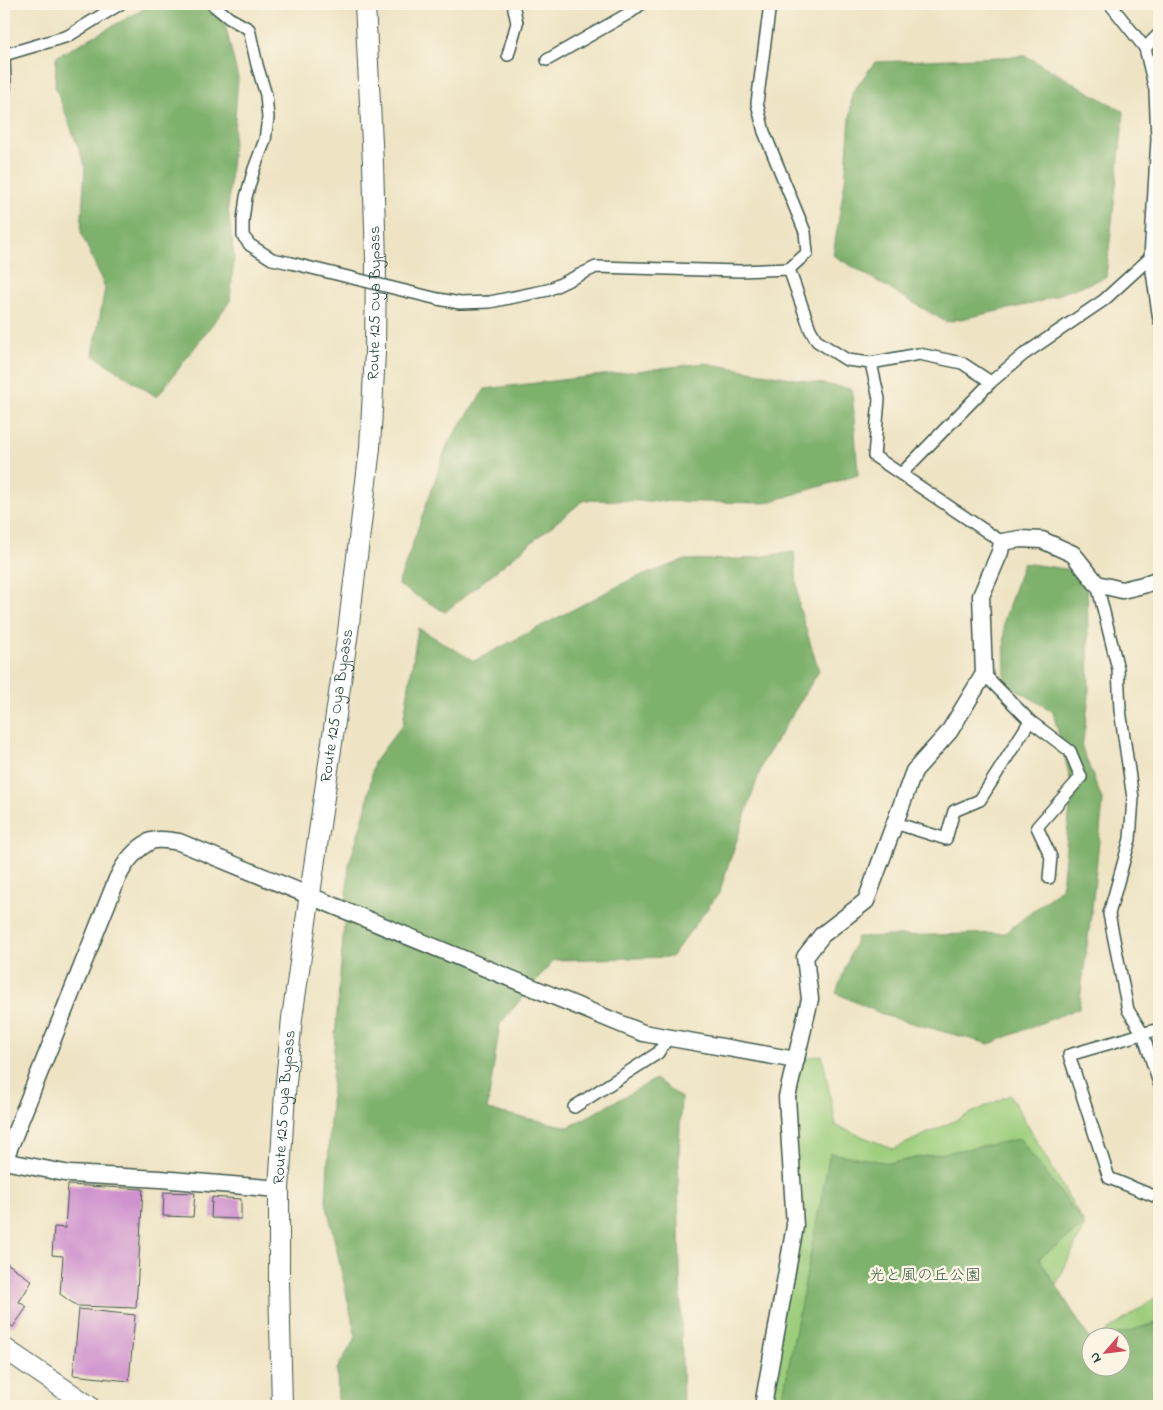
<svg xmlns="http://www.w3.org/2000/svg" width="1163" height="1410" font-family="'Indie Flower','Klee One',sans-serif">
<rect width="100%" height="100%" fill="#fcf5e5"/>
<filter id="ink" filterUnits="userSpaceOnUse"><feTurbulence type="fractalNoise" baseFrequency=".02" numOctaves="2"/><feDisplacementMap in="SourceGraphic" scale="10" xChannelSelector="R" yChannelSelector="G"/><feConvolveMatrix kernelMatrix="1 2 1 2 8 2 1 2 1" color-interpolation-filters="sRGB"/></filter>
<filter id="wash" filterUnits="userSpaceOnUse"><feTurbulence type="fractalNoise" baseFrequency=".0096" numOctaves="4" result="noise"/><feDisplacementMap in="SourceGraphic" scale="20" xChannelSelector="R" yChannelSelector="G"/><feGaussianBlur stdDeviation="1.12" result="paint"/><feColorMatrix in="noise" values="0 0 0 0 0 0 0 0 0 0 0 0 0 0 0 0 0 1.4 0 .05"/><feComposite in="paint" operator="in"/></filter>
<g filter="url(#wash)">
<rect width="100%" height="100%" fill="#eee3c3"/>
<!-- green -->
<path fill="#9dce7d" stroke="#5e8658" d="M822 1055 836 1126 894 1149 1010 1095 1085 1225 1056 1285 1090 1340V1368H1120V1338L1099 1337 1159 1295V1406H763L795 1226 787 1097 796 1060Z"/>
<!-- forest -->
<g fill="#7eb16c" stroke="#4e7750">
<path d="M153 4H200L222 12 238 78 228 209 234 256 230 301 157 397 93 355 105 288 81 232 85 165 55 86 56 57Z"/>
<path d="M1026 56 1124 112 1106 277 1036 303 946 322 833 255 845 181 852 93 875 62Z"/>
<path d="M705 363 852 389 858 475 765 503 584 500 445 612 398 585 448 443 485 389Z"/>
<path d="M794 552 799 607 819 671 763 762 719 893 671 957 554 960 500 1024 487 1110 569 1127 656 1079 681 1098 678 1182 683 1406H338L337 1369 356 1337 326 1202 333 1062 349 864 366 808 374 762 403 724 418 628 474 661 630 580 685 560 743 559Z"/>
<path d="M1023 563 1087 572 1089 697 1082 748 1103 802 1093 899 1079 1008 989 1044 886 1016 836 993 857 937 1005 933 1062 888 1072 786 1053 712 1005 682 1004 621Z"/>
<path d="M1020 1139 1085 1225 1039 1258 1090 1340V1368H1120V1338L1108 1337 1159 1322V1406H781L830 1153 890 1163Z"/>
</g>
<g id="blocks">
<!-- building -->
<g fill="#cf92ce">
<path d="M68 1185 143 1189 136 1308 77 1306 60 1294 63 1256 52 1255 54 1227 65 1228Z"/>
<path d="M164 1192 195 1193 193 1217 163 1216Z"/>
<path d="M212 1197 241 1199V1219L211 1218Z"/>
<path d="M4 1261 32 1281 19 1302 27 1307 13 1327 4 1321Z"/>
<path d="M79 1309 135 1315 129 1381 73 1375Z"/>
</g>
</g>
</g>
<g filter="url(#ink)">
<use href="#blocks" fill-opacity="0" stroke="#3e5649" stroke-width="1"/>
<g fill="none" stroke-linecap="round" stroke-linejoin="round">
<defs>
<g id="street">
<path d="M212 4 229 18 249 29 257 65 266 95 268 118 265 140 254 169 246 197 243 220V236L250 245 272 259 291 263"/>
<path d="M770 4 757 103 764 132 805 232 807 253 789 269"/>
<path d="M1110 4 1145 48 1155 90 1157 139 1150 258 1159 320"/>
<path d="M1145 48 1159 34"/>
<path d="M4 54 5 87 4 90"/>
<path d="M4 55 68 36 120 4"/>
<path d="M508 55 517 23 513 4"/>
<path d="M547 60 631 12 641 4"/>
<path d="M438 299 460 303 490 302 548 290 596 267 740 271 789 269 810 329 817 341 847 360 871 363 879 399 874 456 1002 542"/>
<path d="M871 363 919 354 962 363 991 382"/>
<path d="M901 474 991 382 1023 355 1104 300 1150 258"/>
<path d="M1097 584 1118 669 1120 710 1133 798 1130 839 1109 914 1128 1010 1143 1034 1159 1083"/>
<path d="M1030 721 1070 751 1081 777 1037 827 1051 857 1049 878"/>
<path d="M895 823 946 839 954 811 980 800 1030 721 984 674"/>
<path d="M1159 1029 1069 1055 1109 1178 1159 1198"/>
<path d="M574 1107 658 1053 668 1038"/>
</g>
<g id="secondary">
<path d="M279 1189 160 1179 70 1174 4 1161 117 879C124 864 135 849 151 841 159 838 171 841 179 842L643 1033 796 1060"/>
<path d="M763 1406 795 1226 787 1097 810 999 805 957 822 935 866 901 914 771 949 732 984 674 981 596 1000 552 1002 542 1020 539 1042 540 1073 554 1097 584 1122 590 1143 585 1159 579"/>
</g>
<g id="highway">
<path d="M4 1348 89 1406"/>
<path id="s1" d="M282 1406 279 1282V1189L285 1093 292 1018 348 632 370 448 375 352 376 261 373 163 365 4"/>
</g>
</defs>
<!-- street casing -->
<use href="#street" stroke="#3e5649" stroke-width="14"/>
<!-- secondary casing -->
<use href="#secondary" stroke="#3e5649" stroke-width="19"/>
<!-- highway casing -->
<use href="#highway" stroke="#3e5649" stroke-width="22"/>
<!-- street -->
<use href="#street" stroke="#fff" stroke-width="11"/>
<!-- secondary -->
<use href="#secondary" stroke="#fff" stroke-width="16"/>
<!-- highway -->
<use href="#highway" stroke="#fff" stroke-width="20"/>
<defs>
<path id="street-bridge" d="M291 263 438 299"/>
</defs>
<!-- street-bridge casing -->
<use href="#street-bridge" stroke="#3e5649" stroke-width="14" stroke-linecap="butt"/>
<!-- street-bridge -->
<use href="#street-bridge" stroke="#fff" stroke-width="11"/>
</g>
</g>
<g text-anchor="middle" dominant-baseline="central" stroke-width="5" stroke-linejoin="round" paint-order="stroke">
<!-- street labels -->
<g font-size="16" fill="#1f3d34" stroke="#fcf5e5">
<text stroke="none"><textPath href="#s1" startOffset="1109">Route 125 Oya Bypass</textPath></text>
<text stroke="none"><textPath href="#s1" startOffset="704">Route 125 Oya Bypass</textPath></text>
<text stroke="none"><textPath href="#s1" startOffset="299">Route 125 Oya Bypass</textPath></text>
</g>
<!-- park labels -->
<g font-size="16" fill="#385a43" stroke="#fcf5e5">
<text x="925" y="1276">光と風の丘公園</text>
</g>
</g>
<!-- margin -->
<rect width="1163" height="1410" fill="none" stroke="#fcf5e5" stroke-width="20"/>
<!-- north arrow -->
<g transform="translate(1106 1352) rotate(242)"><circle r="24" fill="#fcf5e5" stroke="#a4ab9e"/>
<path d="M0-4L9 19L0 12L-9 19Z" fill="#d1495b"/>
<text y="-8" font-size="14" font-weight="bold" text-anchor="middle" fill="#1f3d34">N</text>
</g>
</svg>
